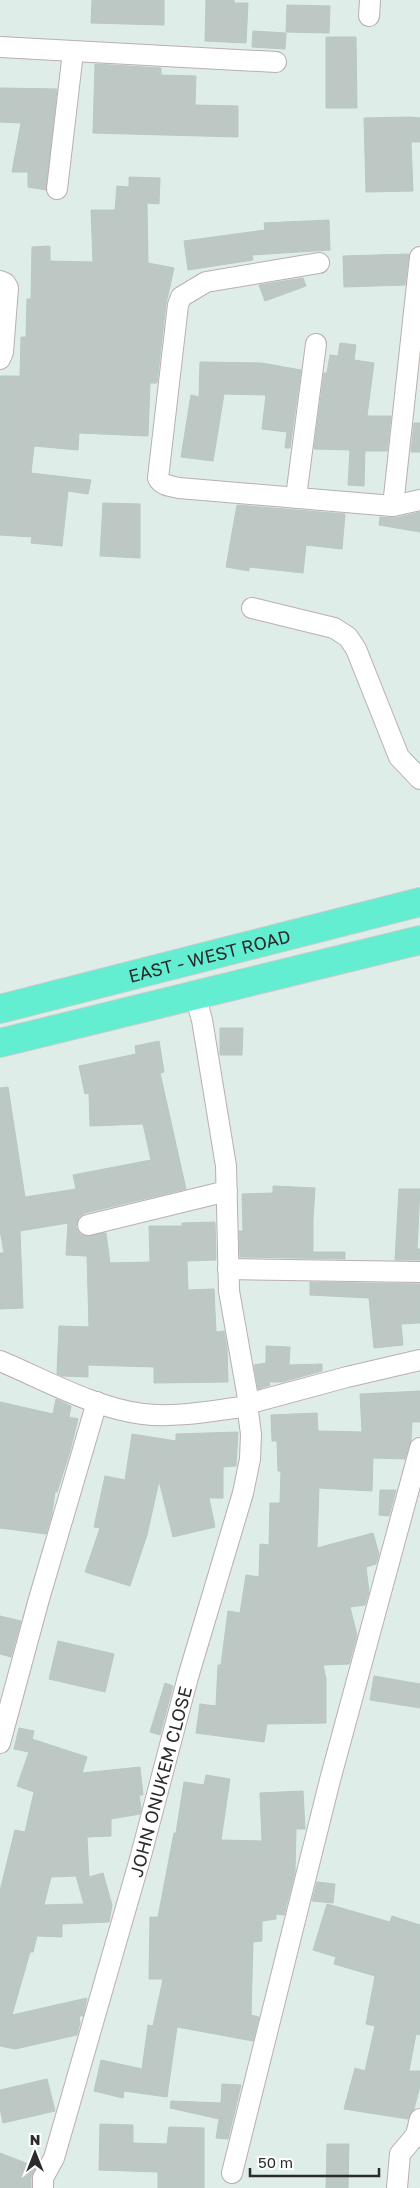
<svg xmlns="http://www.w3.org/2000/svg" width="420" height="2188" font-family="'Golos Text',sans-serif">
<rect width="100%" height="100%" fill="#deede7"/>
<!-- building -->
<g fill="#bdc8c4" stroke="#b8c8c3" fill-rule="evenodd">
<path d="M92 0H164V25L91 23Z"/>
<path d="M206 0H234V3H248L246 43 205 41Z"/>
<path d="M287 5 330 6 329 33 286 32Z"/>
<path d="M253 31 286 33 285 49 252 47Z"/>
<path d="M326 37H356L357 108H326Z"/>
<path d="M95 64 161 68V75L196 76 195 105 238 106V137L93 133Z"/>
<path d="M0 88 57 89 46 190 28 187V172H12L21 123 0 122Z"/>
<path d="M411 117 420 118V142H411L413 191 366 192 364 118Z"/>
<path d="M129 177 160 178 159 204 147 203 148 263 174 268 166 304 157 383H150L148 436 79 433 78 450 34 446 31 473 91 480 88 494 68 491 62 546 31 543 32 537 0 535V376H20L21 337H26L27 299H31L32 247 50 246V261L93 262 91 210H115L117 186 129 187Z"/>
<path d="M329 220 330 250 252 255 253 260 188 270 184 241 265 230 264 223Z"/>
<path d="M409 254 405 285 344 287 343 256Z"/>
<path d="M303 278 306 286 265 301 259 285Z"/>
<path d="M340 343 356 345 354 360 374 363 367 416H391L387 451H365L364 486 348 485 350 450 314 449 324 373H327L330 355 338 356Z"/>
<path d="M200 362 262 363 301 370 290 448H285L287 432 262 429 266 395 224 394 213 461 181 457 191 395 199 397Z"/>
<path d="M414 423H420V452H411Z"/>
<path d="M103 503 140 504V558L100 556Z"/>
<path d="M237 505 345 514 342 549 306 545 303 573 249 567V571L226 567Z"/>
<path d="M420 512V532L379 525 380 517 395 518Z"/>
<path d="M220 1028H243L242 1055H220Z"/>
<path d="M159 1041 164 1072 160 1073 186 1189 85 1213 79 1217 76 1227 80 1234 85 1236 106 1233 110 1263 150 1262 149 1226H182V1223L215 1222 216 1260 187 1261 188 1290 214 1289 216 1332 224 1331 227 1348 228 1382 154 1383V1367L88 1365V1377L62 1376 57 1374 59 1326 89 1327 87 1256 66 1255 68 1223 20 1231 23 1308 0 1309V1253H4L0 1230V1088L8 1087 25 1197 76 1189 73 1175 151 1160 143 1124 90 1126 89 1093 85 1094 79 1066 136 1054 135 1046Z"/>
<path d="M273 1186 315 1188 313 1219V1252H345V1259L240 1257 239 1231H243L242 1194 273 1193Z"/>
<path d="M399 1189H420L417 1249H420V1260H395Z"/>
<path d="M310 1282 420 1284V1323L401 1324 403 1345 374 1348 369 1298 310 1295Z"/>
<path d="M266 1346 290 1347 289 1365 322 1364V1371L282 1382H269L270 1385 258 1389 254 1365 266 1363Z"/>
<path d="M420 1391V1422H412L411 1440 405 1459 373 1458 372 1491 319 1488 317 1548 373 1533 379 1554 376 1564 366 1567 369 1592 365 1605 350 1607 357 1635 349 1664 323 1665 326 1679V1723L267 1724 264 1742 196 1733 200 1704 216 1706 218 1665H221L228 1611 240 1613 246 1575 259 1577 260 1544 269 1545 270 1503H280L281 1471H278L277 1441H272L271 1415 317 1413 318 1431 362 1432 360 1394Z"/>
<path d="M56 1399 71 1406 69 1417 78 1419 70 1451 57 1492H55L52 1513 46 1534 0 1528V1402L53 1414Z"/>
<path d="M238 1432 236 1466 223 1467V1498H209L215 1527 173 1537 159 1481 147 1535 130 1586 85 1572 100 1528 94 1527 105 1476 125 1480 132 1434 176 1441V1434Z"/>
<path d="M380 1490H396L389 1516 379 1515Z"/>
<path d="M0 1616 21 1621 11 1657 0 1654Z"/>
<path d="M58 1641 114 1654 105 1692 49 1679Z"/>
<path d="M374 1676 420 1684V1708L370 1700Z"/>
<path d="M165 1683 173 1686 160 1735 150 1732Z"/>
<path d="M19 1728 34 1731 32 1739 87 1757 82 1773 140 1767 143 1795H139L141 1808 140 1814 111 1819V1836L87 1837 89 1877 103 1873 112 1905 109 1922 62 1924V1937L37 1936 33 1952H30L12 2015 87 1998 83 2016H79L80 2023 77 2035 15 2049 0 2046V1891L15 1830 25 1832 34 1792 17 1786 29 1752 14 1749ZM76 1876 84 1904 44 1905 51 1877Z"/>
<path d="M206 1775 230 1779 221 1840 262 1841 260 1793 303 1791 305 1829H296L295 1872 284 1915 276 1914V1919L262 1921V1941L253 1942 251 2015 259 2017 253 2041 177 2027 167 2097 124 2091 123 2098 94 2091 101 2060 142 2069 148 2025 153 2026 163 1979H149L150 1917H158L174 1833H176L184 1782 204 1785Z"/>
<path d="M317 1882 335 1884 333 1903 312 1901Z"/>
<path d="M327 1904 390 1922 392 1916 420 1925V2035L416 2034 409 2071H420V2086L414 2109 408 2119 344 2109 355 2068 365 2071 375 2026 366 2024 375 1976 334 1964 336 1957 313 1950Z"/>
<path d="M47 2079 55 2111 3 2123 0 2108V2090Z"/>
<path d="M222 2084 241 2085 228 2139 216 2138 219 2119 170 2108 171 2101 221 2103Z"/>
<path d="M100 2124 133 2125V2143L167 2144 169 2127 204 2128V2188H158V2172L99 2170Z"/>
<path d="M327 2144H349L348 2188H326Z"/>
<path d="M0 2153 36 2167 31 2178V2188H0Z"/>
</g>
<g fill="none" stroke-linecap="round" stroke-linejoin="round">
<defs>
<g id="minor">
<path d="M369 16 370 0"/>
<path d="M0 47 276 62"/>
<path d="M57 189 73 52"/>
<path d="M319 263 206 282 181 297 178 305 158 478C162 486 171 486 179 488L393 506 420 500"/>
<path d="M0 281 5 283 8 288 3 352 0 359"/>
<path d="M296 497 316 344"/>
<path d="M393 506 420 257"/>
<path d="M252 608 334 628 348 637 356 649 399 757 420 779"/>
<path d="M88 1225 227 1191"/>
<path d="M228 1269 420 1272"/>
<path d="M0 1361C43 1379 97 1409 143 1414 175 1418 210 1411 242 1407L247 1404 248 1398 229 1291 226 1166 202 1020 195 995"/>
<path d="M0 1743 39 1599 97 1402"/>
<path d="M232 2173 330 1780 420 1448"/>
<path id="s1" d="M43 2188V2178L54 2158 140 1859 188 1677 243 1493 250 1459 251 1434 247 1404 347 1377 420 1360"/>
<path d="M397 2188 400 2154 416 2135 420 2119"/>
</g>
<g id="primary">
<path id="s2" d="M0 1009 420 902"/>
<path d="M0 1043 420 940"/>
</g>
</defs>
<!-- minor casing -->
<use href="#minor" stroke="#bbaeb0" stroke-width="22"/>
<!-- primary casing -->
<use href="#primary" stroke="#ccc" stroke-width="30"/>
<!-- minor -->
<use href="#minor" stroke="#fff" stroke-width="20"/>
<!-- primary -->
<use href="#primary" stroke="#63edd1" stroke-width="28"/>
</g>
<g text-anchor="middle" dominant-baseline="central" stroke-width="4" stroke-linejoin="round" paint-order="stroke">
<!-- street labels -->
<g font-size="18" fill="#2b2b2b" stroke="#fff">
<text stroke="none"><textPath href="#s2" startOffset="216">EAST - WEST ROAD</textPath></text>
<text stroke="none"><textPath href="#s1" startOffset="424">JOHN ONUKEM CLOSE</textPath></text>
</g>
</g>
<!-- north arrow -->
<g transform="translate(35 2153)" stroke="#ffffff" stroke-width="4" paint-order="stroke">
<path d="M0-4L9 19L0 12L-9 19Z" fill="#2b2b2b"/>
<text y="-8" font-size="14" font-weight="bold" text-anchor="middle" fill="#2b2b2b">N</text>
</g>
<!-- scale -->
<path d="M250 2168v8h129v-8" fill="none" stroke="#2b2b2b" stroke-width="2.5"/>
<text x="258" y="2168" font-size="15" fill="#2b2b2b" stroke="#ffffff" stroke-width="4" paint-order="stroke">50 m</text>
</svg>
